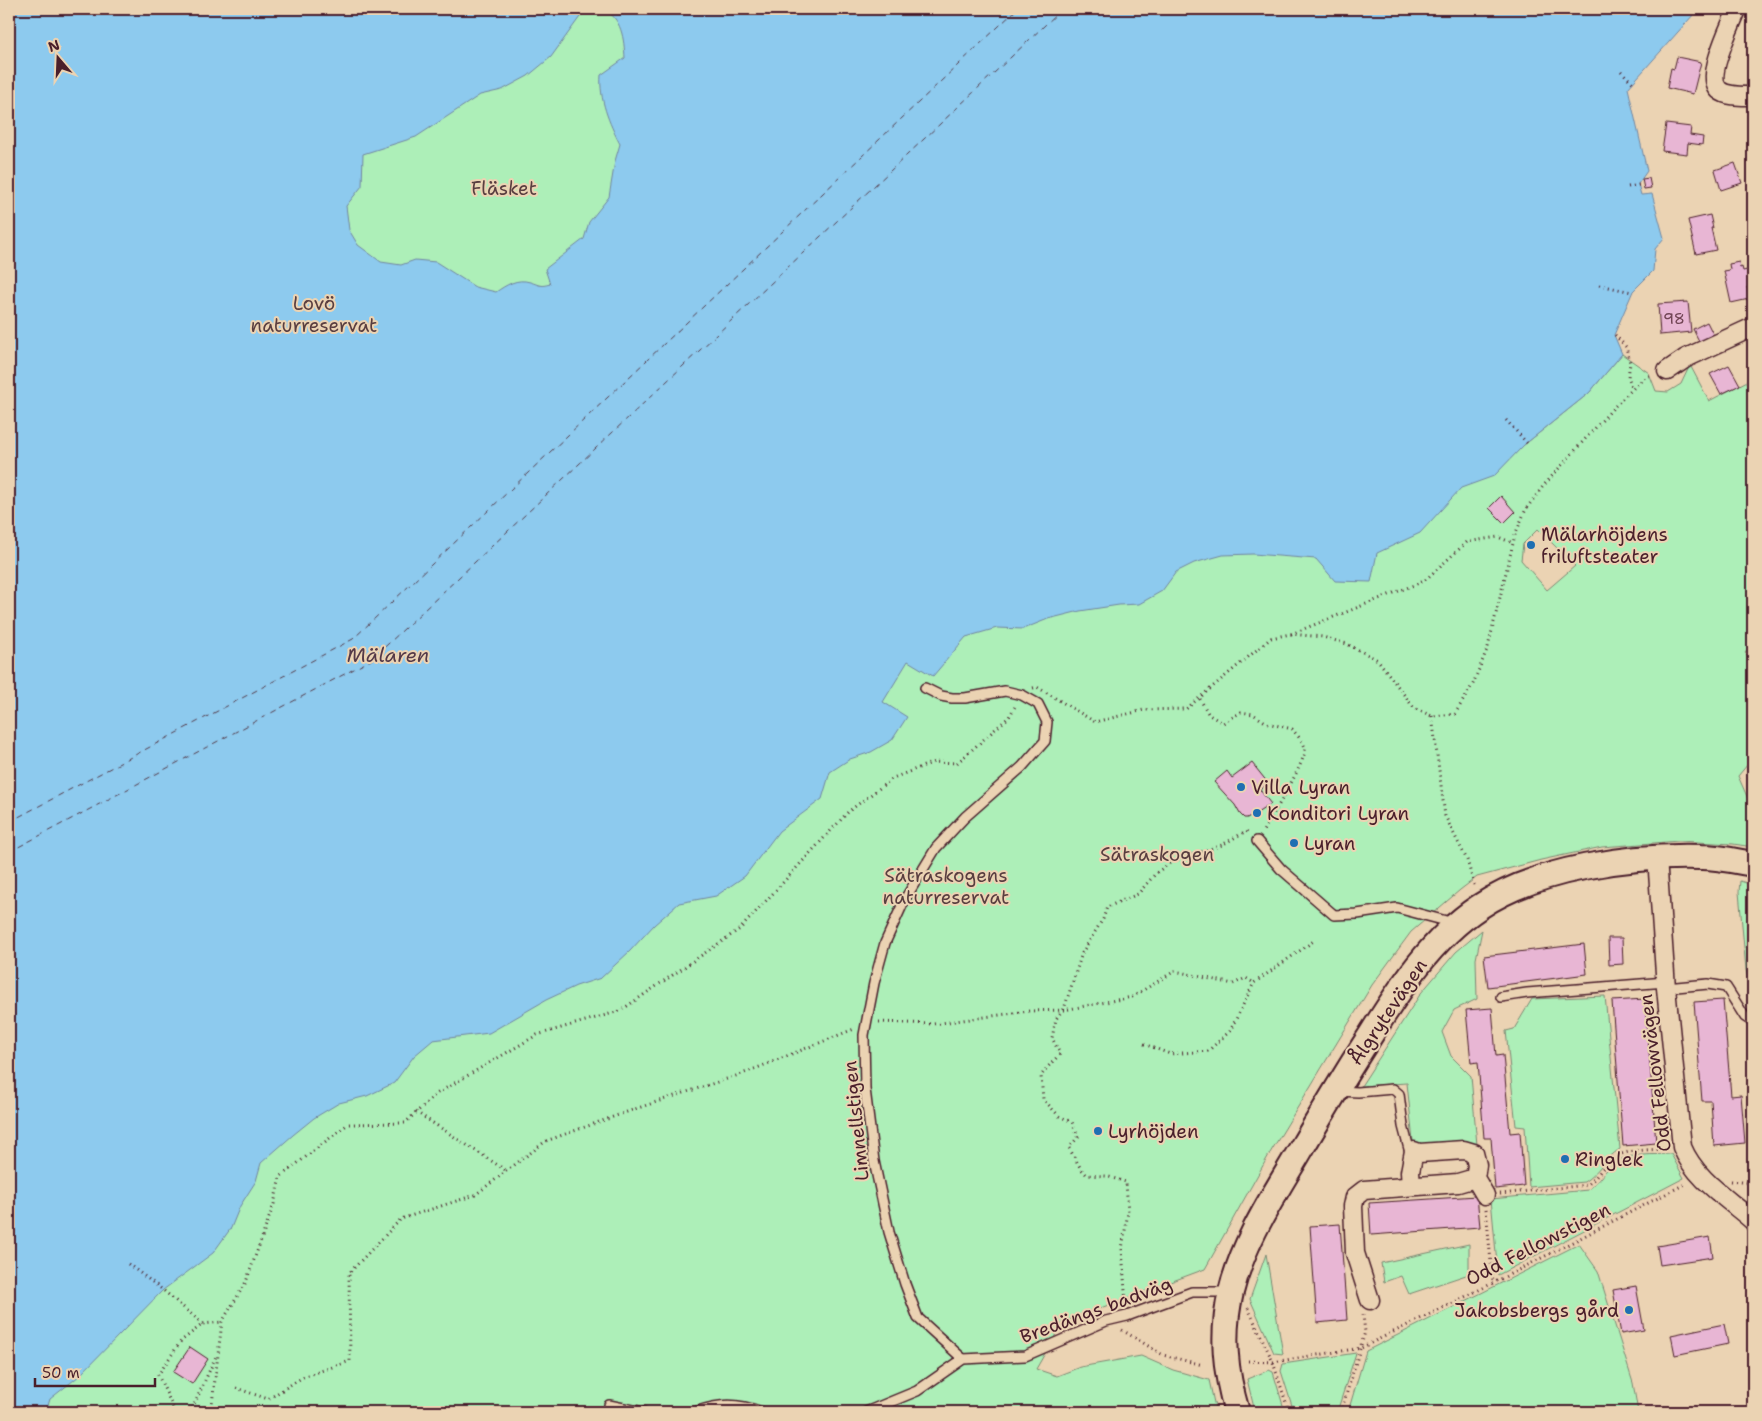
<svg xmlns="http://www.w3.org/2000/svg" width="1762" height="1421" font-family="'Shantell Sans',sans-serif">
<rect width="100%" height="100%" fill="#ebd3b3"/>
<filter id="ink" filterUnits="userSpaceOnUse"><feTurbulence type="fractalNoise" baseFrequency=".02" numOctaves="2"/><feDisplacementMap in="SourceGraphic" scale="10" xChannelSelector="R" yChannelSelector="G"/><feConvolveMatrix kernelMatrix="1 2 1 2 8 2 1 2 1" color-interpolation-filters="sRGB"/></filter>
<g filter="url(#ink)">
<!-- green -->
<g fill="#adefb8" stroke="#7c8772" fill-rule="evenodd">
<path d="M9 9H1145L1500 469 1524 445 1589 393 1622 354 1649 373 1656 391 1668 392 1681 384 1690 365 1709 401 1753 378V643L1745 653 1753 661V758L1738 776 1753 810V847L1733 844 1679 841 1602 847 1541 860 1477 877 1460 890 1411 932 1372 985 1270 1153 1205 1269 1063 1322 1036 1369 1057 1376 1080 1367 1141 1356 1173 1370 1209 1380 1216 1412H9ZM1538 529 1575 566 1547 590 1521 560 1523 544Z"/>
<path d="M1740 881 1753 885V979H1748L1746 970 1739 892Z"/>
<path d="M1482 930 1476 959 1477 999 1454 1010 1442 1032 1451 1056 1471 1076 1477 1145 1414 1151 1407 1083 1361 1086 1421 993 1456 952Z"/>
<path d="M1605 996 1620 1149C1605 1158 1598 1173 1584 1182L1529 1187 1525 1127 1516 1126 1506 1031 1514 1029 1532 999Z"/>
<path d="M1671 1154 1684 1178 1498 1275 1491 1199 1588 1190C1599 1182 1605 1169 1616 1162 1628 1153 1656 1155 1671 1154Z"/>
<path d="M1469 1244V1274L1409 1294 1401 1276 1384 1282 1381 1263Z"/>
<path d="M1579 1244 1598 1271 1633 1383 1638 1412H1348L1366 1351Z"/>
<path d="M1266 1254 1283 1354 1274 1353 1250 1299Z"/>
<path d="M1356 1353 1337 1412H1294L1281 1371 1283 1364Z"/>
<path d="M1269 1370 1273 1372 1285 1412H1255L1247 1379Z"/>
</g>
<!-- water -->
<path fill="#8dcaee" stroke="#7286a0" d="M9 9H589L582 14 551 57 528 76 502 90 480 95 416 137 363 154 362 186 346 206 349 230 358 245 381 262 401 265 415 260 436 262 475 287 496 292C506 285 517 278 530 282 540 285 540 287 550 284L545 269 584 239 589 222 609 197 615 161 620 144C609 123 599 99 601 75L625 58C624 39 622 18 603 9H1695L1694 14 1628 88 1647 171 1638 184 1641 195 1652 194 1664 238 1655 249 1653 271 1633 291 1614 335 1622 354 1589 393 1524 445 1494 476 1461 488 1420 533 1377 553 1371 582 1335 581 1316 559 1253 554 1223 555 1194 563 1176 572 1162 591 1139 604 1119 605 1080 611 1048 619 1023 629 997 628 966 637 933 676 908 661 883 702 907 717 892 740 871 752 850 759 830 772 822 799 779 831 745 876 716 896 679 903 654 925 630 951 601 978 576 986 546 1000 489 1033 433 1040 414 1056 394 1083 367 1096 339 1103 314 1118 293 1135 261 1163 256 1181 240 1206 231 1228 213 1253 163 1290 79 1376 50 1399 46 1412H9Z"/>
<g fill="none" stroke-linecap="round" stroke-linejoin="round">
<!-- ferry -->
<g stroke="#543948" stroke-width="1" stroke-dasharray="6 5" stroke-linecap="butt">
<path d="M9 822 353 639 1017 9"/>
<path d="M9 852 371 660 1062 9"/>
</g>
</g>
<!-- building -->
<g fill="#e8b6d4" stroke="#4a1f2b">
<path d="M1677 57 1701 62 1693 94 1667 88 1671 68 1674 69Z"/>
<path d="M1666 124 1691 127 1690 135 1703 137 1702 145 1688 143 1687 154 1662 151Z"/>
<path d="M1735 163 1742 183 1721 190 1715 170Z"/>
<path d="M1649 178 1651 188 1644 189 1642 179Z"/>
<path d="M1710 215 1713 228H1711L1716 250 1696 254 1688 220Z"/>
<path d="M1739 262 1740 268 1742 267 1743 271 1751 269 1753 278 1748 279 1749 287H1747L1749 299 1731 303 1724 271 1730 270 1729 264Z"/>
<path d="M1688 302 1691 332 1660 335 1658 304Z"/>
<path d="M1707 322 1714 336 1700 343 1693 329Z"/>
<path d="M1729 365 1740 385 1721 394 1710 374Z"/>
<path d="M1501 496 1515 512 1504 523 1489 508Z"/>
<path d="M1252 763 1268 783 1260 790 1271 804 1257 813 1254 811 1252 815 1247 818H1244L1240 814 1235 805 1214 782 1227 771 1232 778Z"/>
<path d="M1608 938H1622L1623 964 1609 965Z"/>
<path d="M1584 944 1587 974 1488 987 1484 956Z"/>
<path d="M1645 999 1656 1143 1623 1146 1612 1001Z"/>
<path d="M1723 1000 1731 1096 1741 1095 1745 1143 1714 1146 1711 1101H1702L1694 1002Z"/>
<path d="M1492 1008 1496 1056 1503 1055 1510 1133 1520 1132 1524 1186 1495 1189 1491 1138H1484L1478 1062 1471 1063 1466 1010Z"/>
<path d="M1477 1196 1480 1227 1371 1235 1369 1203Z"/>
<path d="M1340 1224 1347 1320 1317 1323 1310 1226Z"/>
<path d="M1710 1237 1713 1257 1660 1265 1657 1246Z"/>
<path d="M1636 1286 1644 1330 1621 1334 1613 1290Z"/>
<path d="M1724 1324 1728 1344 1675 1355 1671 1335Z"/>
<path d="M190 1347 208 1359 192 1384 173 1372Z"/>
</g>
<g fill="none" stroke-linecap="round" stroke-linejoin="round">
<defs>
<g id="lane">
<path d="M925 688 941 696 952 698H965L1005 691 1022 695 1038 704 1047 722 1045 741 1022 767 965 817 936 848 905 899 885 943 874 983 864 1035 865 1089 874 1161 889 1232 905 1284 918 1318 963 1359"/>
<path d="M1257 841 1281 869 1334 915 1357 914 1397 908 1454 923"/>
<path d="M1666 988 1708 984 1726 987 1745 1017 1753 1022"/>
<path d="M1501 997 1527 993 1666 982"/>
<path d="M1338 1091 1358 1092 1393 1089 1399 1094 1403 1126 1409 1149 1414 1151"/>
<path d="M609 1405 643 1412"/>
<path d="M695 1412C721 1403 737 1403 762 1412"/>
<path d="M866 1412 917 1391 963 1359 1025 1356 1106 1321 1127 1316 1192 1292H1231"/>
</g>
<g id="street">
<path d="M1736 12C1730 27 1705 77 1719 90 1727 97 1743 96 1753 96"/>
<path d="M1667 371 1686 358 1753 327"/>
<path d="M1657 857 1666 988 1682 1147C1695 1179 1728 1199 1753 1221"/>
<path d="M1411 1186 1410 1172 1414 1151 1419 1153 1464 1150 1474 1153 1477 1165 1475 1178 1485 1195"/>
<path d="M1370 1300 1355 1253 1353 1206 1355 1197 1364 1190 1458 1183 1475 1178"/>
</g>
<path id="secondary" d="M1237 1412C1225 1371 1221 1334 1231 1292 1244 1238 1277 1191 1304 1144 1326 1107 1347 1071 1370 1036 1400 988 1431 939 1479 907 1537 868 1632 855 1701 857 1719 857 1736 861 1753 864"/>
</defs>
<!-- lane casing -->
<use href="#lane" stroke="#4a1f2b" stroke-width="12"/>
<!-- street casing -->
<use href="#street" stroke="#4a1f2b" stroke-width="21"/>
<!-- secondary casing -->
<use href="#secondary" stroke="#4a1f2b" stroke-width="28"/>
<!-- path -->
<g stroke="#4a1f2b" stroke-width="3" stroke-dasharray="1 4" stroke-linecap="butt">
<path d="M1621 71 1633 83"/>
<path d="M1628 187 1639 185"/>
<path d="M1599 285 1632 292"/>
<path d="M1615 335 1626 347 1630 363 1628 377 1633 389"/>
<path d="M1506 420 1527 443"/>
<path d="M1291 634 1424 581 1467 542 1498 537 1513 543"/>
<path d="M1033 688 1037 687 1095 722 1144 710 1186 709 1271 638 1290 634 1323 637 1347 644 1378 660 1414 708 1432 716 1455 714 1473 684 1488 647 1515 535 1526 509 1544 485 1614 407 1645 377 1652 375"/>
<path d="M1200 699 1209 715 1223 723 1241 712 1253 714 1267 723 1292 729C1296 734 1303 741 1305 748 1307 760 1271 818 1263 831"/>
<path d="M1432 716 1445 816 1467 860 1475 888"/>
<path d="M879 1022 933 1024 1029 1011 1064 1010 1132 997 1175 971 1233 984 1246 978 1254 983"/>
<path d="M1144 1044 1170 1054 1208 1051 1230 1031 1254 983 1315 940"/>
<path d="M416 1112 507 1171"/>
<path d="M1731 1181 1753 1183"/>
<path d="M1500 1194 1587 1185C1597 1178 1602 1167 1612 1159 1623 1149 1652 1150 1667 1149"/>
<path d="M1486 1209 1493 1283"/>
<path d="M128 1264 163 1290 203 1324"/>
<path d="M1126 1305 1122 1249 1128 1212 1126 1182 1106 1176 1087 1175 1081 1169 1069 1148 1078 1137 1072 1122 1059 1116 1043 1099 1041 1076 1046 1069 1060 1054 1052 1038 1056 1019 1065 1006 1082 953 1103 919 1107 907 1138 894 1156 873 1173 861 1222 845 1246 831 1250 834"/>
<path d="M1248 1308 1273 1362 1289 1412"/>
<path d="M1122 1330 1163 1355 1203 1365"/>
<path d="M1248 1361 1273 1362 1361 1348 1493 1283 1687 1183"/>
<path d="M236 1388 268 1399 303 1377 350 1361 349 1273 401 1219 475 1195 546 1141 638 1108 742 1074 854 1029"/>
<path d="M175 1412 158 1375 181 1341 203 1324 222 1322"/>
<path d="M189 1412 193 1407 217 1354"/>
<path d="M211 1412 222 1322 246 1282 274 1204 280 1177 348 1124 405 1123 436 1094 537 1035 620 1011 740 929 849 811 893 778 934 762 957 763 1009 717 1016 705"/>
<path d="M1341 1412 1365 1332 1363 1315"/>
</g>
<!-- lane -->
<use href="#lane" stroke="#ebd3b3" stroke-width="9"/>
<!-- street -->
<use href="#street" stroke="#ebd3b3" stroke-width="18"/>
<!-- secondary -->
<use href="#secondary" stroke="#ebd3b3" stroke-width="24"/>
</g>
</g>
<!-- markers -->
<g fill="#1f6fb2" stroke="#ebd3b3" stroke-width="2">
<circle cx="1531" cy="545" r="5"/>
<circle cx="1241" cy="787" r="5"/>
<circle cx="1257" cy="813" r="5"/>
<circle cx="1294" cy="843" r="5"/>
<circle cx="1098" cy="1131" r="5"/>
<circle cx="1565" cy="1159" r="5"/>
<circle cx="1629" cy="1310" r="5"/>
</g>
<g text-anchor="middle" dominant-baseline="central" stroke-width="4" stroke-linejoin="round" paint-order="stroke">
<!-- number labels -->
<g font-size="16" fill="#724555">
<text x="1674" y="318">98</text>
</g>
<!-- park labels -->
<g font-size="19" fill="#593e40" stroke="#ebd3b3">
<text x="504" y="188">Fläsket</text>
<text x="314" y="303">Lovö<tspan x="314" dy="22">naturreservat</tspan></text>
<text x="1157" y="854">Sätraskogen</text>
<text x="946" y="875">Sätraskogens<tspan x="946" dy="22">naturreservat</tspan></text>
</g>
<!-- poi labels -->
<g font-size="19" fill="#4a1f2b" stroke="#ebd3b3" text-anchor="start">
<text x="1541" y="534">Mälarhöjdens<tspan x="1541" dy="22">friluftsteater</tspan></text>
<text x="1251" y="787">Villa Lyran</text>
<text x="1267" y="813">Konditori Lyran</text>
<text x="1304" y="843">Lyran</text>
<text x="1108" y="1131">Lyrhöjden</text>
<text x="1575" y="1159">Ringlek</text>
<text x="1619" y="1310" text-anchor="end">Jakobsbergs gård</text>
</g>
<!-- street labels -->
<g font-size="19" fill="#4a1f2b" stroke="#ebd3b3">
<text transform="translate(1388 1012) rotate(-56)">Ålgrytevägen</text>
<text transform="translate(1655 1073) rotate(-97)">Odd Fellowvägen</text>
<text transform="translate(856 1121) rotate(-96)">Limnellstigen</text>
<text transform="translate(1538 1244) rotate(-27)">Odd Fellowstigen</text>
<text transform="translate(1096 1310) rotate(-20)">Bredängs badväg</text>
</g>
<!-- water labels -->
<g font-size="20" font-style="italic" fill="#543948" stroke="#ebd3b3">
<text x="388" y="655">Mälaren</text>
</g>
</g>
<!-- margin -->
<rect width="1762" height="1421" fill="none" stroke="#ebd3b3" stroke-width="30"/>
<rect x="15" y="15" width="1732" height="1391" fill="none" stroke="#4a1f2b" stroke-width="2" filter="url(#ink)"/>
<!-- north arrow -->
<g transform="translate(58 58) rotate(341)" stroke="#ebd3b3" stroke-width="4" paint-order="stroke">
<path d="M0-4L9 19L0 12L-9 19Z" fill="#4a1f2b"/>
<text y="-8" font-size="14" font-weight="bold" text-anchor="middle" fill="#4a1f2b">N</text>
</g>
<!-- scale -->
<path d="M35 1378v8h120v-8" fill="none" stroke="#4a1f2b" stroke-width="2.5"/>
<text x="42" y="1378" font-size="15" fill="#4a1f2b" stroke="#ebd3b3" stroke-width="4" paint-order="stroke">50 m</text>
</svg>
